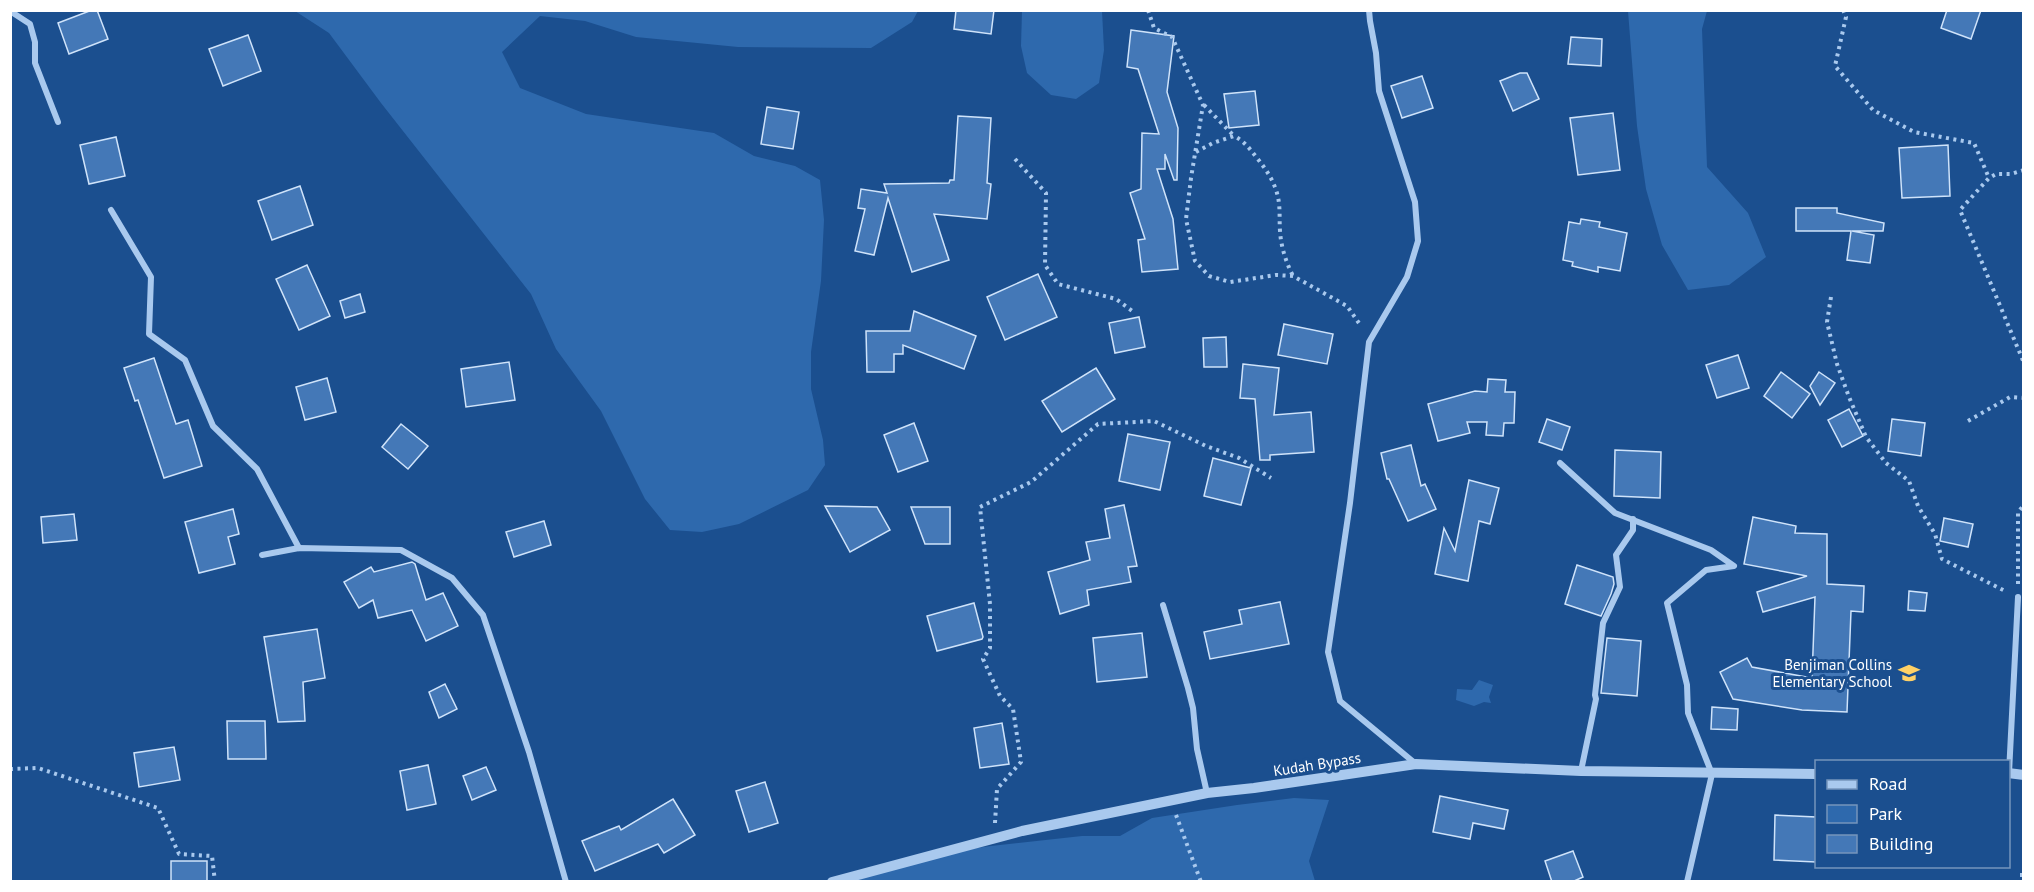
<svg xmlns="http://www.w3.org/2000/svg" width="2034" height="892" font-family="'PT Sans',sans-serif">
<rect width="100%" height="100%" fill="#1b4f8f"/>
<!-- green -->
<g fill="#2e69ad">
<path d="M295 11H918L912 22 871 48 738 47 636 37 585 21 540 16 502 52 520 88 586 114 714 133 754 156 795 166 820 180 824 220 821 281 811 352V389L823 440 825 465 808 490 739 524 702 532 670 530 645 499 601 411 556 349 531 294 381 103 329 33Z"/>
<path d="M1022 11H1102L1104 50 1099 83 1076 99 1051 95 1027 73 1021 46Z"/>
<path d="M1628 11H1707L1702 29 1707 167 1748 213 1766 257 1729 285 1688 290 1662 245 1646 189 1637 126Z"/>
<path d="M1479 680 1493 685 1489 697 1491 703 1484 702 1474 706 1456 700 1457 689 1472 690Z"/>
<path d="M1294 798 1329 800 1309 861 1315 881 849 882 926 855 991 846 1082 836H1120L1152 818 1237 805Z"/>
</g>
<!-- building -->
<g fill="#4478b7" stroke="#cfe3fa" stroke-width="1.5">
<path d="M92 10H97L108 39 69 54 58 23Z"/>
<path d="M956 10H994L991 34 954 29Z"/>
<path d="M1947 10H1981L1971 39 1941 28Z"/>
<path d="M1131 30 1174 36 1167 92 1178 128 1177 180H1174L1165 154V169H1157L1173 219 1178 269 1142 272 1138 240 1145 239 1130 193 1141 189 1142 133 1159 134 1138 69 1127 67Z"/>
<path d="M248 35 261 71 223 86 209 49Z"/>
<path d="M1571 37 1602 39 1601 66 1568 64Z"/>
<path d="M1520 73H1527L1539 99 1513 111 1500 81Z"/>
<path d="M1422 76 1433 108 1402 118 1391 86Z"/>
<path d="M1255 91 1259 125 1229 128 1224 94Z"/>
<path d="M767 107 799 112 793 149 761 144Z"/>
<path d="M1613 113 1620 170 1578 175 1570 118Z"/>
<path d="M958 116 991 118 987 183 991 184 987 219 934 214 949 260 912 272 888 198 874 255 855 251 865 209 858 208 861 189 887 193 884 184 949 183 950 180H954Z"/>
<path d="M116 137 125 176 89 184 80 145Z"/>
<path d="M1948 145 1950 196 1902 198 1899 148Z"/>
<path d="M300 186 313 225 272 240 258 201Z"/>
<path d="M1796 208H1837V213L1884 223 1883 231H1852L1874 235 1870 263 1847 260 1851 231H1796Z"/>
<path d="M1581 219 1600 222 1599 227 1627 233 1620 271 1598 267V272L1572 266 1573 262 1563 260 1569 222 1580 224Z"/>
<path d="M307 265 330 316 299 330 276 279Z"/>
<path d="M1038 274 1057 317 1005 340 987 297Z"/>
<path d="M360 294 365 312 345 318 340 301Z"/>
<path d="M914 311 976 336 964 369 903 345V354H894V372H867L866 331H910Z"/>
<path d="M1139 317 1145 347 1115 353 1109 323Z"/>
<path d="M1284 324 1333 334 1327 364 1278 355Z"/>
<path d="M1226 337 1227 367H1204L1203 338Z"/>
<path d="M1738 355 1749 388 1717 398 1706 365Z"/>
<path d="M154 358 176 424 188 420 202 466 164 478 138 400 135 401 124 368Z"/>
<path d="M509 362 515 400 466 407 461 369Z"/>
<path d="M1243 364 1279 368 1274 415 1311 412 1314 452 1270 455V460H1260L1255 399 1240 398Z"/>
<path d="M1096 368 1115 399 1062 432 1042 401Z"/>
<path d="M1781 372 1810 394 1792 418 1764 396Z"/>
<path d="M1819 372 1835 383 1820 405 1810 386Z"/>
<path d="M327 378 336 412 305 420 296 387Z"/>
<path d="M1488 379 1506 380 1505 392H1515L1514 423H1504L1503 436 1486 435 1487 422H1467L1470 433 1438 441 1428 404 1475 391 1487 392Z"/>
<path d="M1849 409 1863 436 1842 447 1828 420Z"/>
<path d="M1547 419 1570 427 1562 450 1539 442Z"/>
<path d="M1892 419 1925 423 1921 456 1888 451Z"/>
<path d="M914 423 928 461 898 472 884 435Z"/>
<path d="M401 424 428 446 408 469 382 447Z"/>
<path d="M1128 434 1170 442 1160 490 1119 481Z"/>
<path d="M1411 445 1421 486 1425 484 1436 509 1408 521 1389 479H1387L1381 453Z"/>
<path d="M1615 450 1661 452 1660 498 1614 496Z"/>
<path d="M1213 458 1251 468 1241 505 1204 496Z"/>
<path d="M1469 480 1499 488 1490 524 1479 521 1468 581 1435 574 1444 528 1455 551Z"/>
<path d="M1124 505 1137 566 1128 567 1131 582 1087 590 1089 605 1060 614 1048 572 1090 560 1086 542 1110 538 1105 509Z"/>
<path d="M825 506 877 507 890 530 850 552Z"/>
<path d="M911 507H950V544H925Z"/>
<path d="M233 509 239 534 228 537 235 564 199 573 185 522Z"/>
<path d="M74 514 77 540 43 543 41 517Z"/>
<path d="M1753 517 1796 526 1795 533 1827 534V584L1864 586 1863 612 1851 611 1847 712 1802 710 1733 699 1720 672 1747 658 1752 667 1812 678 1815 597 1763 612 1757 592 1807 576 1744 564Z"/>
<path d="M1944 518 1973 524 1968 547 1940 541Z"/>
<path d="M544 521 551 545 514 557 506 532Z"/>
<path d="M412 562 415 564 426 600 443 593 458 626 426 641 412 610 378 618 373 600 359 608 344 582 371 567 374 572Z"/>
<path d="M1577 565 1613 577 1614 584 1611 594 1601 616 1565 604Z"/>
<path d="M1909 591 1927 593 1925 611 1908 610Z"/>
<path d="M1280 602 1289 644 1210 659 1204 632 1242 624 1239 610Z"/>
<path d="M974 603 983 637 982 639 937 651 927 616Z"/>
<path d="M317 629 325 678 303 682 305 721 278 722 264 637Z"/>
<path d="M1142 633 1147 677 1097 682 1093 638Z"/>
<path d="M1607 638 1641 641 1637 696 1601 693Z"/>
<path d="M445 684 457 709 439 718 429 692Z"/>
<path d="M1712 707 1738 709 1737 730 1711 729Z"/>
<path d="M227 721H265L266 759H228Z"/>
<path d="M1002 723 1009 764 980 768 974 728Z"/>
<path d="M174 747 180 780 139 787 134 753Z"/>
<path d="M428 765 436 804 407 810 400 771Z"/>
<path d="M486 767 496 790 472 800 463 776Z"/>
<path d="M765 782 778 823 749 832 736 791Z"/>
<path d="M1440 796 1508 810 1504 829 1473 823 1470 839 1433 832Z"/>
<path d="M673 799 695 835 664 853 658 844 595 871 582 841 619 826 621 830Z"/>
<path d="M1775 815 1816 817V862L1774 860Z"/>
<path d="M1573 851 1583 877 1572 882H1552L1545 861Z"/>
<rect x="171" y="861" width="36" height="21"/>
</g>
<g fill="none" stroke-linecap="round" stroke-linejoin="round">
<!-- path -->
<g stroke="#a9c9ee" stroke-width="4" stroke-dasharray="3 4.5" stroke-linecap="butt">
<path d="M1148 10 1154 28 1172 37 1203 105 1191 178 1186 219 1195 261 1209 276 1230 282 1276 275 1293 276 1347 306 1361 326"/>
<path d="M1843 10 1846 17 1835 66 1873 110 1914 132 1974 143 1989 178"/>
<path d="M1204 105 1234 136"/>
<path d="M1196 152 1213 143 1234 136C1244 141 1250 149 1257 158 1265 168 1272 178 1276 190 1281 204 1279 217 1280 231 1281 247 1286 262 1293 276"/>
<path d="M1015 159 1046 193 1045 265 1058 284 1116 299 1135 313"/>
<path d="M2024 170 2011 174H1996L1989 178 1960 210 2024 363"/>
<path d="M1831 297 1827 322 1837 364 1849 397 1866 437 1886 463 1909 481 1918 506 1935 534 1942 559 2005 591"/>
<path d="M1968 421 2010 397 2024 398"/>
<path d="M2018 584V512L2024 505"/>
<path d="M10 769 38 768 158 808 179 854 212 856 215 882"/>
<path d="M1176 815 1201 882"/>
<path d="M995 823 997 789 1021 762 1013 709 1000 696 983 659 990 648V604L980 507 1031 482 1098 424 1154 421 1206 446 1239 458 1271 478"/>
<path d="M2020 875H2024"/>
</g>
<!-- minor -->
<g stroke="#a9c9ee" stroke-width="6">
<path d="M1369 10 1370 21 1376 53 1379 91 1415 202 1418 241 1407 277 1369 342 1350 503 1328 652 1340 701 1416 764"/>
<path d="M10 11 30 24 35 42V63L58 122"/>
<path d="M111 210 151 277 149 334 185 360 213 426 257 469 299 548"/>
<path d="M1560 463 1615 513 1711 550 1734 566 1706 570 1667 603 1687 685 1688 713 1712 774 1687 882"/>
<path d="M262 555 299 548 401 550 452 578 483 615 529 752 566 882"/>
<path d="M1163 605 1188 688 1193 708 1197 749 1207 793"/>
<path d="M1581 771 1596 699 1595 695 1603 623 1620 587 1616 555 1633 530V519"/>
<path d="M2009 773 2018 597"/>
</g>
<!-- tertiary -->
<g stroke="#a9c9ee" stroke-width="10">
<path d="M2008 773 2024 775"/>
<path d="M832 882 1022 831 1207 793 1254 788 1416 764 1581 771 1816 774"/>
</g>
</g>
<!-- icons -->
<defs>
<symbol id="school-bare" viewBox="-9 -9 18 18"><path d="M0-5L7-2L0 1L-7-2ZM-4 1L0 2.5L4 1V4Q0 6-4 4Z" fill="#ffd166" stroke="#1b4f8f" stroke-width="2.5" paint-order="stroke"/></symbol>
</defs>
<g fill-rule="evenodd">
<use href="#school-bare" x="1894" y="658" width="30" height="30"/>
</g>
<g text-anchor="middle" dominant-baseline="central" stroke-width="6" stroke-linejoin="round" paint-order="stroke">
<!-- poi labels -->
<g font-size="15" fill="#fff" stroke="#1b4f8f" text-anchor="end">
<text x="1892" y="664">Benjiman Collins<tspan x="1892" dy="17">Elementary School</tspan></text>
</g>
<!-- street labels -->
<g font-size="15" fill="#fff" stroke="#1b4f8f">
<text transform="translate(1317 764) rotate(-9)">Kudah Bypass</text>
</g>
</g>
<!-- border -->
<rect width="2034" height="892" fill="none" stroke="#ffffff" stroke-width="24"/>
<!-- legend -->
<rect x="1815" y="760" width="195" height="108" fill="#1b4f8f" stroke="#7695bc" stroke-width="1.5"/>
<rect x="1827" y="780" width="30" height="9" fill="#a9c9ee" stroke="#7695bc" stroke-width="1.5"/>
<text x="1869" y="790" font-size="18" fill="#ffffff">Road</text>
<rect x="1827" y="805" width="30" height="18" fill="#2e69ad" stroke="#7695bc" stroke-width="1.5"/>
<text x="1869" y="820" font-size="18" fill="#ffffff">Park</text>
<rect x="1827" y="835" width="30" height="18" fill="#4478b7" stroke="#7695bc" stroke-width="1.5"/>
<text x="1869" y="850" font-size="18" fill="#ffffff">Building</text>
</svg>
